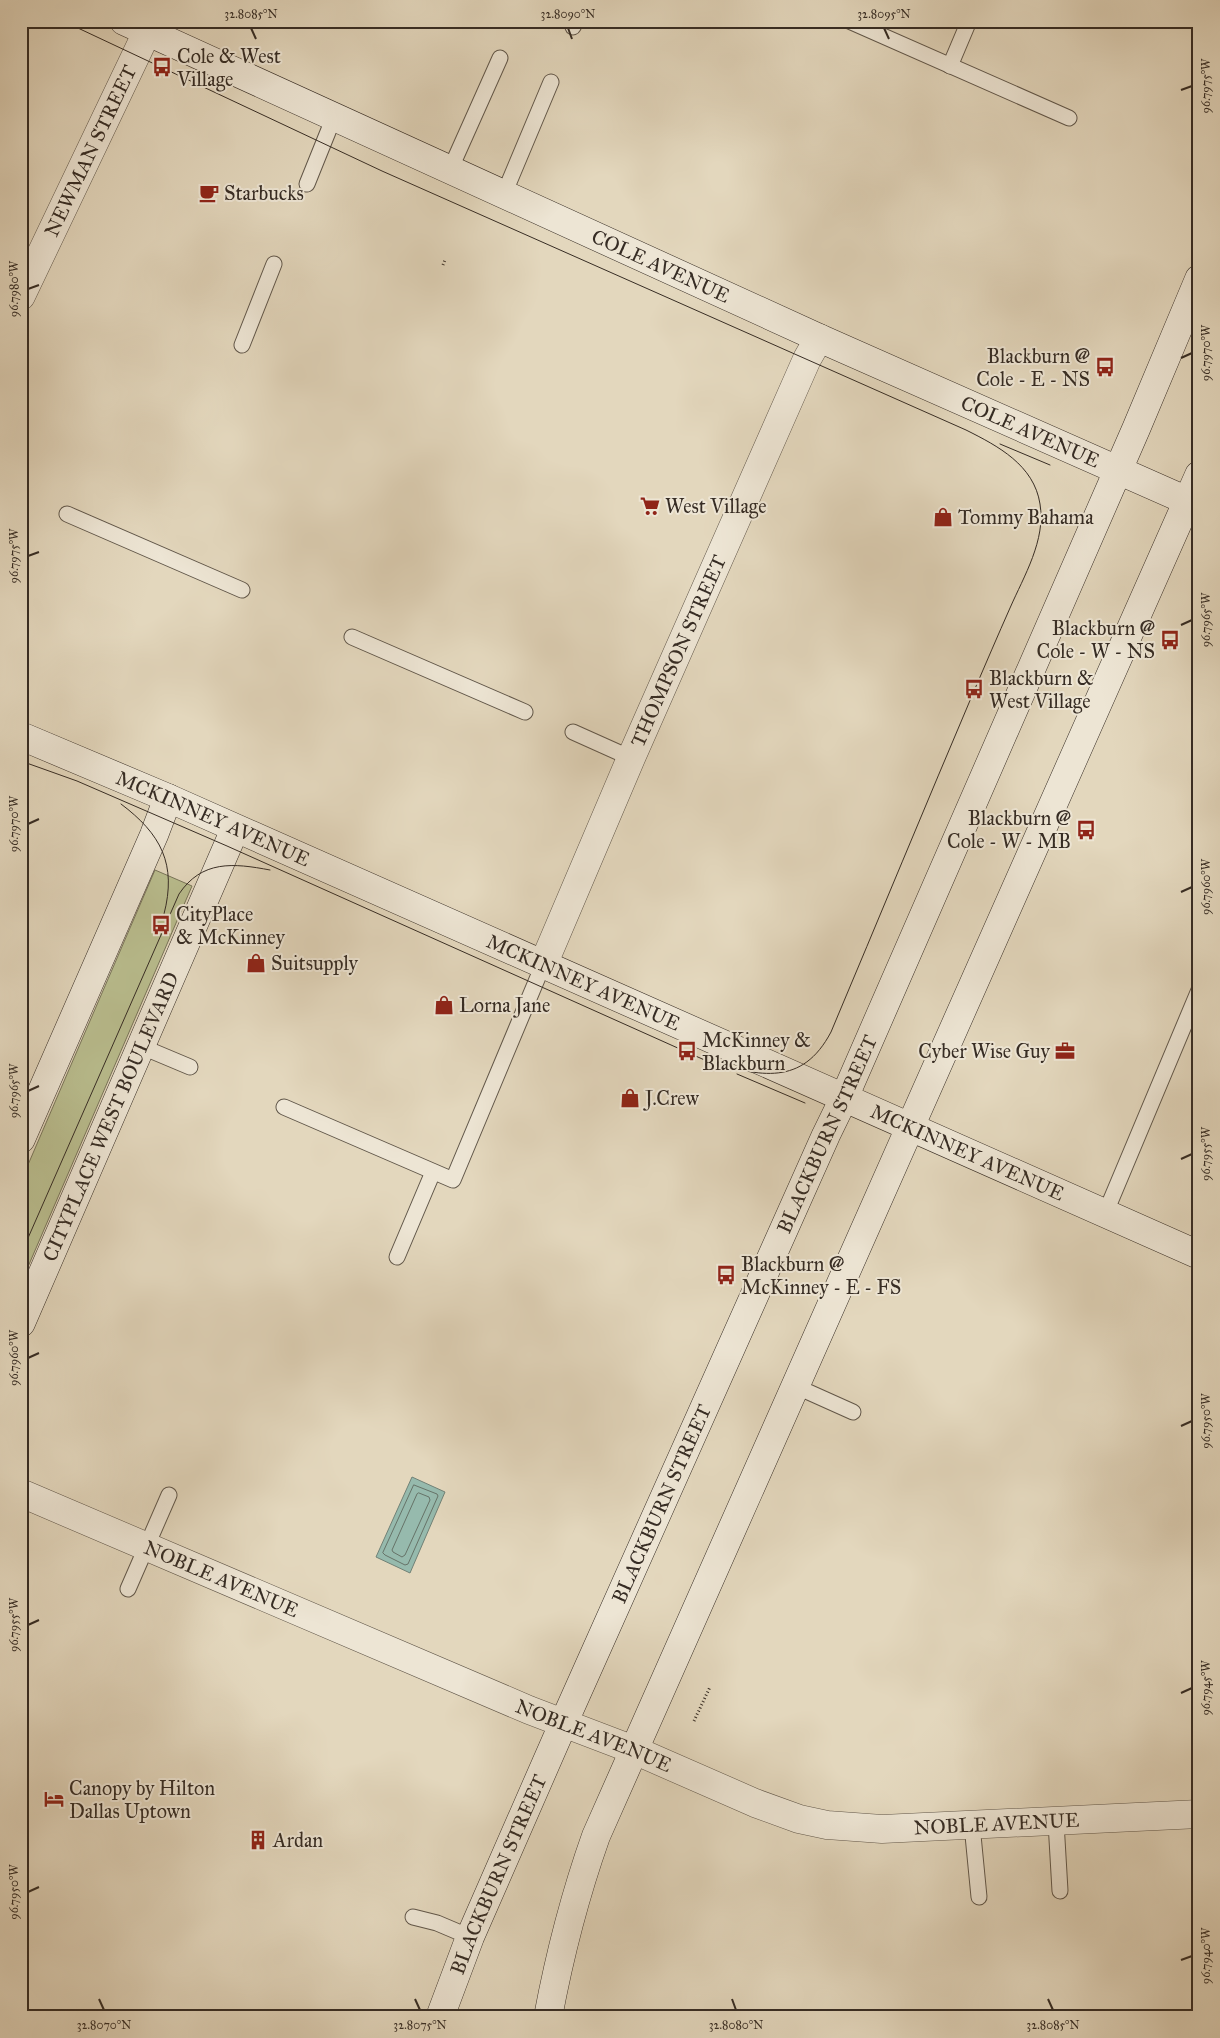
<svg xmlns="http://www.w3.org/2000/svg" width="1220" height="2038" font-family="'IM FELL Great Primer',serif">
<rect width="100%" height="100%" fill="#e3d7bd"/>
<filter id="stains"><feTurbulence type="fractalNoise" baseFrequency=".004" numOctaves="4"/><feColorMatrix values="0 0 0 0 .2 0 0 0 0 .09 0 0 0 0 .02 0 0 0 .5 -.17"/></filter>
<radialGradient id="worn" r=".72"><stop offset=".6" stop-color="#630" stop-opacity="0"/><stop offset="1" stop-color="#630" stop-opacity=".3"/></radialGradient>
<!-- green -->
<path fill="#b9bd8e" stroke="#787459" d="M155 870 192 886 21 1283V1181Z"/>
<!-- water -->
<path fill="#96baad" stroke="#708176" d="M412 1477 445 1492 410 1573 376 1557Z"/>
<g fill="none" stroke-linecap="round" stroke-linejoin="round">
<!-- shore -->
<g stroke="#667368" stroke-width="1">
<path d="M414 1485 437 1494 438 1496 408 1564 405 1565 385 1555 383 1553Z"/>
<path d="M419 1493 429 1497 430 1500 405 1555 402 1557 393 1552 392 1550 417 1494Z"/>
</g>
<defs>
<g id="lane">
<path d="M849 21 1069 118"/>
<path d="M573 27 576 21"/>
<path d="M950 66 969 21"/>
<path d="M450 170 500 58"/>
<path d="M307 184 334 117"/>
<path d="M504 194 551 82"/>
<path d="M242 345 274 264"/>
<path d="M67 514 242 590"/>
<path d="M352 637 525 712"/>
<path d="M573 732 631 758"/>
<path d="M140 1046 190 1067"/>
<path d="M284 1107 453 1180 543 965"/>
<path d="M1105 1214 1199 990"/>
<path d="M397 1257 433 1172"/>
<path d="M795 1386 853 1412"/>
<path d="M128 1589 169 1495"/>
<path d="M1056 1822 1060 1891"/>
<path d="M972 1825 979 1897"/>
<path d="M413 1917 437 1923 470 1937"/>
</g>
<g id="street">
<path id="s1" d="M21 296 147 32"/>
<path id="s2" d="M543 965 631 758 807 359 819 338"/>
<path id="s3" d="M21 1493 529 1710 634 1750 755 1803 799 1819 827 1825 882 1829 1199 1814"/>
</g>
<g id="secondary">
<path id="s4" d="M124 21 819 338 1199 506"/>
<path id="s5" d="M21 736 168 798 1199 1255"/>
<path d="M21 1139 154 835 168 798"/>
<path id="s6" d="M21 1323 235 829"/>
<path id="s7" d="M440 2017 470 1937 564 1722 826 1135 844 1098 1136 429 1199 279"/>
<path d="M548 2017C560 1953 574 1898 596 1836L1199 475"/>
</g>
</defs>
<!-- lane casing -->
<use href="#lane" stroke="#61574a" stroke-width="17"/>
<!-- street casing -->
<use href="#street" stroke="#61574a" stroke-width="29"/>
<!-- secondary casing -->
<use href="#secondary" stroke="#362c24" stroke-width="29"/>
<!-- path -->
<g stroke="#362c24" stroke-width="3" stroke-dasharray="1 2.5" stroke-linecap="butt">
<path d="M443 265 445 260"/>
<path d="M694 1721 710 1687"/>
</g>
<!-- lane -->
<use href="#lane" stroke="#ede5d4" stroke-width="15"/>
<!-- street -->
<use href="#street" stroke="#ede5d4" stroke-width="28"/>
<!-- secondary -->
<use href="#secondary" stroke="#ede5d4" stroke-width="28"/>
<!-- tram -->
<g stroke="#362c24" stroke-width="1">
<path d="M1000 444 1050 465"/>
<path d="M21 761 77 781 227 846 709 1062C760 1076 802 1087 831 1032 879 918 926 804 974 691 986 663 998 635 1010 608 1024 576 1046 540 1040 504 1034 465 998 446 966 430L382 171 63 21"/>
<path d="M121 804C161 834 177 864 164 914"/>
<path d="M737 1074 805 1103"/>
<path d="M21 1254 179 894C202 860 233 863 270 870"/>
</g>
</g>
<!-- ticks -->
<path fill="none" stroke="#362c24" stroke-width="2" d="M251 28 256 39M568 28 572 39M884 28 889 39M1181 90 1192 86M28 289 39 285M1181 358 1192 353M28 556 39 552M1181 625 1192 620M28 824 39 819M1181 892 1192 887M28 1091 39 1086M1181 1159 1192 1154M28 1358 39 1353M1181 1426 1192 1421M28 1625 39 1620M1181 1693 1192 1688M28 1892 39 1887M1181 1960 1192 1956M99 1999 104 2010M415 1999 420 2010M732 1999 736 2010M1048 1999 1053 2010"/>
<!-- icons -->
<defs>
<symbol id="bus-bare" viewBox="-9 -9 18 18"><path d="M-5-6H5V4H4V6H2V4H-2V6H-4V4H-5ZM-3.5-4V0h7V-4ZM-3.5 1.2v1.5H-2V1.2ZM2 1.2v1.5H3.5V1.2Z" fill="#8f2418" stroke="#ede5d4" stroke-width="2.5" paint-order="stroke"/></symbol>
<symbol id="cafe-bare" viewBox="-9 -9 18 18"><path d="M-5.5-4.5H6V0H3Q3 3.5 0 3.5H-2.5Q-5.5 3.5-5.5 0ZM3-3.2v2h1.7v-2ZM-6 4.5H4V6H-6Z" fill="#8f2418" stroke="#ede5d4" stroke-width="2.5" paint-order="stroke"/></symbol>
<symbol id="supermarket-bare" viewBox="-9 -9 18 18"><path d="M-6-5.5h2.5l.6 2H6L4.5 2H-2.5L-4.4-4H-6ZM-1.5 3.2a1.3 1.3 0 1 0 .1 0ZM3 3.2a1.3 1.3 0 1 0 .1 0Z" fill="#8f2418" stroke="#ede5d4" stroke-width="2.5" paint-order="stroke"/></symbol>
<symbol id="shop-bare" viewBox="-9 -9 18 18"><path d="M-5-2.5h2.3a2.7 3.5 0 0 1 5.4 0H5L5.5 6h-11ZM-1.5-2.5h3a1.5 2.3 0 0 0-3 0Z" fill="#8f2418" stroke="#ede5d4" stroke-width="2.5" paint-order="stroke"/></symbol>
<symbol id="office-bare" viewBox="-9 -9 18 18"><path d="M-6-3h4V-5.5h4V-3h4V5H-6ZM-1-4.5V-3h2v-1.5ZM-6 0V1H6V0Z" fill="#8f2418" stroke="#ede5d4" stroke-width="2.5" paint-order="stroke"/></symbol>
<symbol id="hotel-bare" viewBox="-9 -9 18 18"><path d="M-6-4.5h1.5V1H6V5H4.5V3h-9V5H-6ZM-4 0a1.8 1.8 0 1 1 3.6 0ZM.5 0V-2.5h3Q6-2.5 6 0Z" fill="#8f2418" stroke="#ede5d4" stroke-width="2.5" paint-order="stroke"/></symbol>
<symbol id="building-bare" viewBox="-9 -9 18 18"><path d="M-4-6H4V6H1V3H-1V6H-4ZM-2.5-4.3h1.7v1.8h-1.7ZM.8-4.3h1.7v1.8H.8ZM-2.5-1h1.7V.8h-1.7ZM.8-1h1.7V.8H.8Z" fill="#8f2418" stroke="#ede5d4" stroke-width="2.5" paint-order="stroke"/></symbol>
</defs>
<g fill-rule="evenodd">
<use href="#bus-bare" x="148" y="53" width="28" height="28"/>
<use href="#cafe-bare" x="195" y="179" width="28" height="28"/>
<use href="#bus-bare" x="1091" y="353" width="28" height="28"/>
<use href="#supermarket-bare" x="636" y="492" width="28" height="28"/>
<use href="#shop-bare" x="929" y="503" width="28" height="28"/>
<use href="#bus-bare" x="1156" y="626" width="28" height="28"/>
<use href="#bus-bare" x="960" y="675" width="28" height="28"/>
<use href="#bus-bare" x="1072" y="816" width="28" height="28"/>
<use href="#bus-bare" x="147" y="911" width="28" height="28"/>
<use href="#shop-bare" x="242" y="949" width="28" height="28"/>
<use href="#shop-bare" x="430" y="991" width="28" height="28"/>
<use href="#bus-bare" x="673" y="1037" width="28" height="28"/>
<use href="#office-bare" x="1051" y="1037" width="28" height="28"/>
<use href="#shop-bare" x="616" y="1084" width="28" height="28"/>
<use href="#bus-bare" x="712" y="1261" width="28" height="28"/>
<use href="#hotel-bare" x="40" y="1785" width="28" height="28"/>
<use href="#building-bare" x="244" y="1826" width="28" height="28"/>
</g>
<g text-anchor="middle" dominant-baseline="central" stroke-width="4" stroke-linejoin="round" paint-order="stroke">
<!-- poi labels -->
<g font-size="20" fill="#362c24" stroke="#ede5d4" text-anchor="start">
<text x="177" y="56">Cole &amp; West<tspan x="177" dy="23">Village</tspan></text>
<text x="224" y="193">Starbucks</text>
<text x="1090" y="356" text-anchor="end">Blackburn @<tspan x="1090" dy="23">Cole - E - NS</tspan></text>
<text x="665" y="506">West Village</text>
<text x="958" y="517">Tommy Bahama</text>
<text x="1155" y="628" text-anchor="end">Blackburn @<tspan x="1155" dy="23">Cole - W - NS</tspan></text>
<text x="989" y="678">Blackburn &amp;<tspan x="989" dy="23">West Village</tspan></text>
<text x="1071" y="818" text-anchor="end">Blackburn @<tspan x="1071" dy="23">Cole - W - MB</tspan></text>
<text x="176" y="914">CityPlace<tspan x="176" dy="23">&amp; McKinney</tspan></text>
<text x="271" y="963">Suitsupply</text>
<text x="459" y="1005">Lorna Jane</text>
<text x="702" y="1040">McKinney &amp;<tspan x="702" dy="23">Blackburn</tspan></text>
<text x="1050" y="1051" text-anchor="end">Cyber Wise Guy</text>
<text x="645" y="1098">J.Crew</text>
<text x="741" y="1264">Blackburn @<tspan x="741" dy="23">McKinney - E - FS</tspan></text>
<text x="69" y="1788">Canopy by Hilton<tspan x="69" dy="23">Dallas Uptown</tspan></text>
<text x="273" y="1840">Ardan</text>
</g>
<!-- street labels -->
<g font-size="20" fill="#362c24" stroke="#ede5d4">
<text stroke="none"><textPath href="#s1" startOffset="161">NEWMAN STREET</textPath></text>
<text stroke="none"><textPath href="#s4" startOffset="590">COLE AVENUE</textPath></text>
<text stroke="none"><textPath href="#s4" startOffset="995">COLE AVENUE</textPath></text>
<text stroke="none"><textPath href="#s2" startOffset="342">THOMPSON STREET</textPath></text>
<text stroke="none"><textPath href="#s5" startOffset="209">MCKINNEY AVENUE</textPath></text>
<text stroke="none"><textPath href="#s5" startOffset="614">MCKINNEY AVENUE</textPath></text>
<text stroke="none"><textPath href="#s6" startOffset="225">CITYPLACE WEST BOULEVARD</textPath></text>
<text stroke="none"><textPath href="#s7" startOffset="964">BLACKBURN STREET</textPath></text>
<text stroke="none"><textPath href="#s5" startOffset="1034">MCKINNEY AVENUE</textPath></text>
<text stroke="none"><textPath href="#s7" startOffset="559">BLACKBURN STREET</textPath></text>
<text stroke="none"><textPath href="#s3" startOffset="218">NOBLE AVENUE</textPath></text>
<text stroke="none"><textPath href="#s3" startOffset="622">NOBLE AVENUE</textPath></text>
<text stroke="none"><textPath href="#s3" startOffset="1042">NOBLE AVENUE</textPath></text>
<text stroke="none"><textPath href="#s7" startOffset="154">BLACKBURN STREET</textPath></text>
</g>
</g>
<!-- margin -->
<rect width="1220" height="2038" fill="none" stroke="#e3d7bd" stroke-width="55"/>
<rect x="28" y="28" width="1164" height="1982" fill="none" stroke="#362c24" stroke-width="2"/>
<g font-size="12" text-anchor="middle" fill="#362c24">
<text x="251" y="18">32.8085°N</text>
<text x="568" y="18">32.8090°N</text>
<text x="884" y="18">32.8095°N</text>
<text transform="translate(1206 86) rotate(-90)" y="4">96.7975°W</text>
<text transform="translate(14 289) rotate(-90)" y="4">96.7980°W</text>
<text transform="translate(1206 353) rotate(-90)" y="4">96.7970°W</text>
<text transform="translate(14 556) rotate(-90)" y="4">96.7975°W</text>
<text transform="translate(1206 620) rotate(-90)" y="4">96.7965°W</text>
<text transform="translate(14 824) rotate(-90)" y="4">96.7970°W</text>
<text transform="translate(1206 887) rotate(-90)" y="4">96.7960°W</text>
<text transform="translate(14 1091) rotate(-90)" y="4">96.7965°W</text>
<text transform="translate(1206 1154) rotate(-90)" y="4">96.7955°W</text>
<text transform="translate(14 1358) rotate(-90)" y="4">96.7960°W</text>
<text transform="translate(1206 1421) rotate(-90)" y="4">96.7950°W</text>
<text transform="translate(14 1625) rotate(-90)" y="4">96.7955°W</text>
<text transform="translate(1206 1688) rotate(-90)" y="4">96.7945°W</text>
<text transform="translate(14 1892) rotate(-90)" y="4">96.7950°W</text>
<text transform="translate(1206 1956) rotate(-90)" y="4">96.7940°W</text>
<text x="104" y="2029">32.8070°N</text>
<text x="420" y="2029">32.8075°N</text>
<text x="736" y="2029">32.8080°N</text>
<text x="1053" y="2029">32.8085°N</text>
</g>
<rect width="100%" height="100%" filter="url(#stains)"/>
<rect width="100%" height="100%" fill="url(#worn)"/>
</svg>
